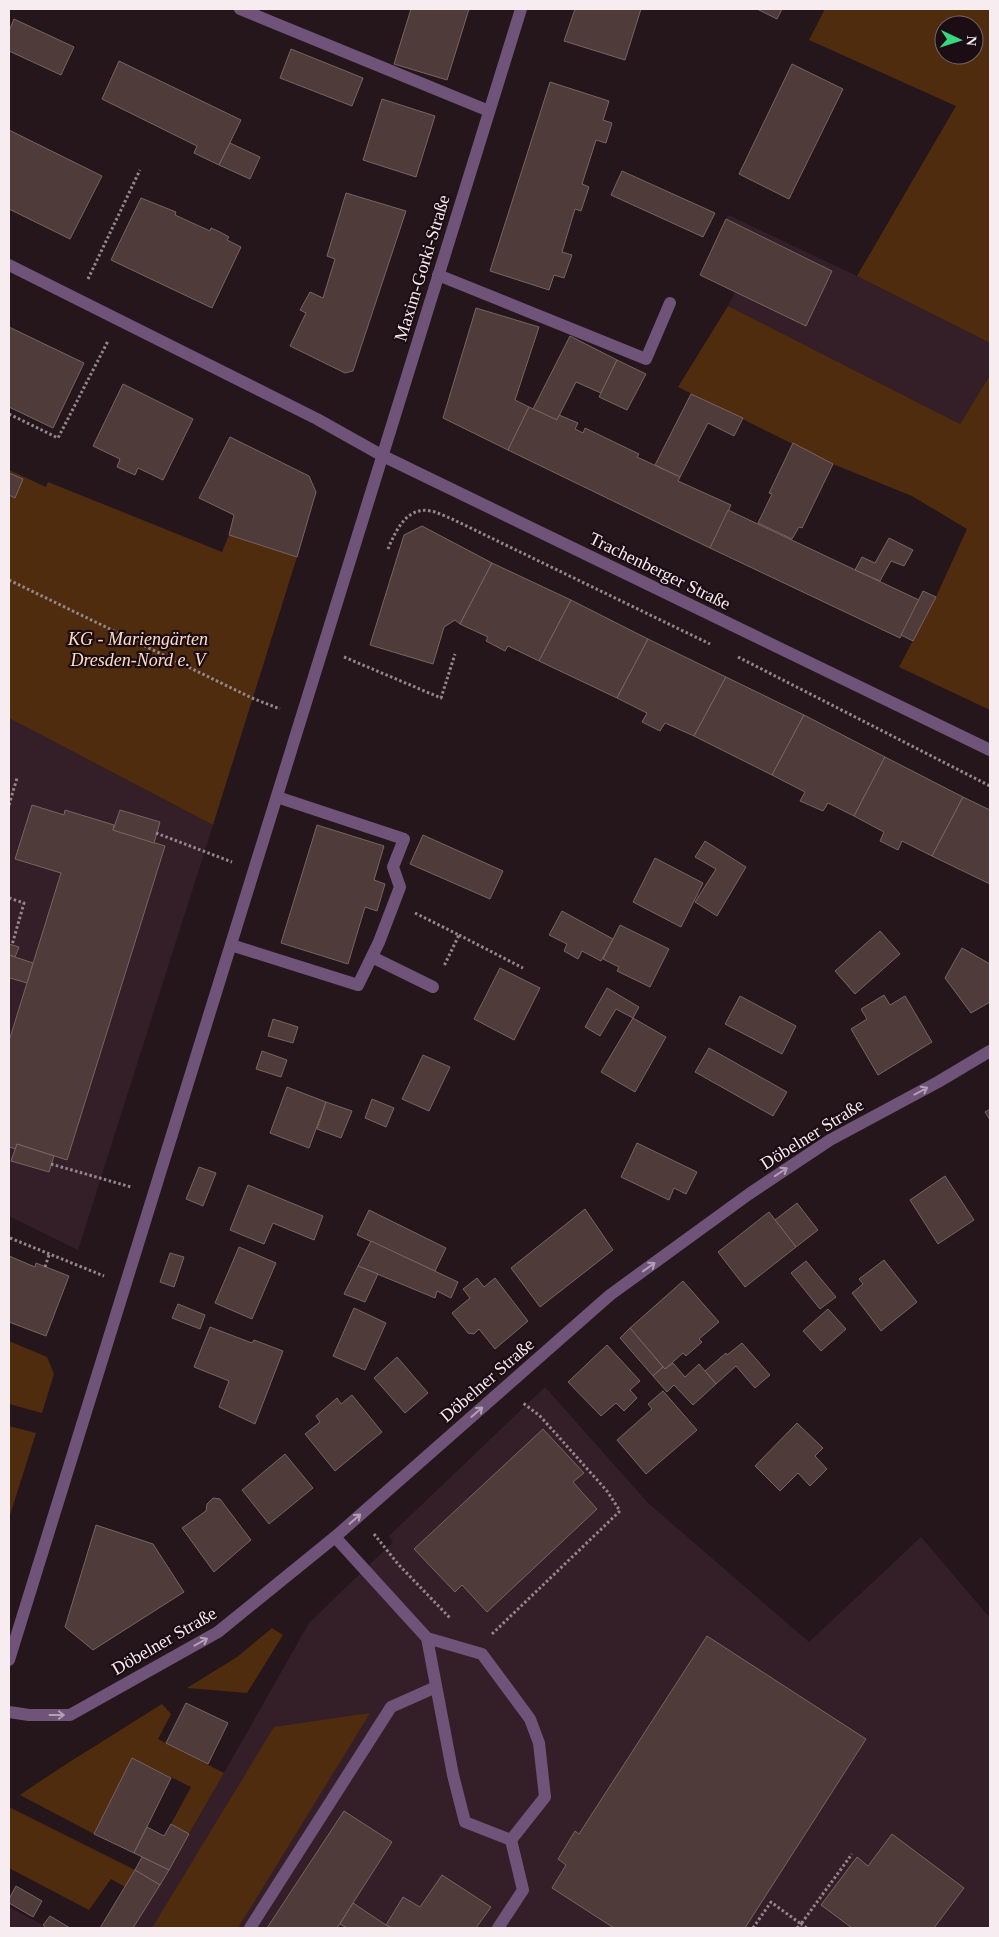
<svg xmlns="http://www.w3.org/2000/svg" width="999" height="1937" font-family="Georgia,serif">
<rect width="100%" height="100%" fill="#25161c"/>
<!-- built -->
<g fill="#341f28">
<path d="M728 215 857 276 990 343V375L960 424 728 306 735 292 700 275Z"/>
<path d="M9 718 213 825 78 1250 9 1216Z"/>
<path d="M545 1387 648 1503 809 1642 921 1537 990 1618V1928H133L169 1870 309 1623 393 1542 389 1536Z"/>
<path d="M9 1907 43 1925 47 1928H9Z"/>
</g>
<!-- green -->
<g fill="#502c0e" fill-rule="evenodd">
<path d="M825 9H990V343L857 276 956 106 809 40ZM944 25H974V55H944Z"/>
<path d="M728 306 960 424 990 375V710L899 667 936 597 967 529 912 496 833 464 678 387Z"/>
<path d="M9 470 46 487 48 482 222 552 229 535 297 557 213 825 9 718Z"/>
<path d="M9 1341 47 1357 54 1374 42 1413 9 1404Z"/>
<path d="M9 1426 36 1433 10 1515 9 1514Z"/>
<path d="M272 1628 283 1635 247 1693 187 1688 237 1657Z"/>
<path d="M162 1704 171 1714 158 1739 224 1773 189 1834 171 1824 191 1787 132 1758 94 1834 20 1795C66 1763 115 1734 162 1704Z"/>
<path d="M370 1713 238 1928H152L274 1727Z"/>
<path d="M9 1807 135 1870 125 1887 111 1879 89 1910 9 1868Z"/>
</g>
<!-- building -->
<g fill="#4e3b3a" stroke="#786462">
<path d="M411 9H469L447 80 394 64Z"/>
<path d="M575 9H641L625 60 564 41Z"/>
<path d="M757 9H782L777 19Z"/>
<path d="M14 19 74 47 61 75 9 51V31Z"/>
<path d="M291 49 363 78 352 106 280 78Z"/>
<path d="M119 61 241 120 219 165 194 153 197 146 102 99Z"/>
<path d="M792 64 843 89 789 199 739 174Z"/>
<path d="M550 82 609 101 603 120 612 123 606 143 596 140 582 184 589 187 581 211 575 209 562 252 572 255 564 278 554 275 549 290 490 271Z"/>
<path d="M382 99 435 116 416 177 363 160Z"/>
<path d="M9 130 102 176 70 239 9 209Z"/>
<path d="M230 143 260 157 250 179 219 165Z"/>
<path d="M622 171 715 213 703 237 611 195Z"/>
<path d="M346 193 406 211 353 371 345 373 290 346 306 313 300 310 310 292 323 298 335 259 327 256Z"/>
<path d="M141 198 176 212 175 215 210 231 211 228 220 232 229 237 227 240 241 247 212 308 111 260Z"/>
<path d="M726 219 832 271 806 326 700 275Z"/>
<path d="M476 308 539 327 515 400 529 407 508 450 443 418Z"/>
<path d="M9 327 84 363 53 428 9 407Z"/>
<path d="M570 336 617 360 601 393 576 382 557 420 533 409Z"/>
<path d="M617 360 646 374 627 410 599 397Z"/>
<path d="M123 384 193 419 163 480 138 468 135 475 117 467 120 459 93 446Z"/>
<path d="M691 394 743 418 734 436 708 423 680 477 655 465Z"/>
<path d="M529 407 557 420 559 415 578 423 575 429 583 433 585 428 639 454 637 457 680 477 678 481 731 505 710 548 508 450Z"/>
<path d="M230 437 309 476 316 492 297 557 229 535 234 515 199 498Z"/>
<path d="M793 443 833 464 802 528 799 527 792 539 758 523 772 494 769 493Z"/>
<path d="M9 473 23 479 15 498 9 495Z"/>
<path d="M728 510 919 600 900 638 710 548Z"/>
<path d="M422 526 492 563 460 624 455 620 444 627 433 664 370 645 404 535Z"/>
<path d="M889 538 913 550 904 566 891 561 880 581 855 570 862 557 875 563Z"/>
<path d="M492 563 571 600 539 661 508 646 505 651 486 641 488 637 460 624Z"/>
<path d="M923 591 936 597 913 641 901 635Z"/>
<path d="M571 600 648 639 617 698 539 661Z"/>
<path d="M648 639 726 677 694 736 665 723 660 731 642 722 647 713 617 698Z"/>
<path d="M726 677 804 715 772 775 694 736Z"/>
<path d="M804 715 885 757 854 816 828 803 823 811 800 801 805 792 772 775Z"/>
<path d="M885 757 963 797 932 856 902 841 898 850 880 841 884 832 854 816Z"/>
<path d="M963 797 990 810V884L932 856Z"/>
<path d="M32 805 64 815 65 810 114 825 113 830 165 846 67 1160 17 1144 16 1149 9 1147V1041L61 873 15 859Z"/>
<path d="M120 810 160 822 154 843 113 830Z"/>
<path d="M317 825 384 846 374 880 385 884 377 911 365 907 348 964 281 943Z"/>
<path d="M423 835 503 871 490 899 410 864Z"/>
<path d="M705 841 746 867 717 916 695 902 716 869 695 857Z"/>
<path d="M655 858 703 883 681 927 633 902Z"/>
<path d="M562 911 613 939 601 961 582 951 578 959 564 951 567 944 549 935Z"/>
<path d="M620 925 669 949 650 987 617 971 619 967 603 959Z"/>
<path d="M880 931 900 954 855 994 835 971Z"/>
<path d="M9 944 19 947 15 957 9 955Z"/>
<path d="M962 948 990 964V1002L971 1013 945 978Z"/>
<path d="M9 955 33 963 27 983 10 978 9 980Z"/>
<path d="M500 968 540 988 514 1040 474 1019Z"/>
<path d="M607 988 639 1007 633 1018 616 1009 600 1036 585 1027Z"/>
<path d="M884 995 890 1005 905 996 932 1042 878 1075 851 1029 867 1019 861 1009Z"/>
<path d="M740 996 796 1026 782 1054 725 1024Z"/>
<path d="M633 1018 666 1037 635 1092 601 1072Z"/>
<path d="M273 1019 298 1027 293 1043 268 1036Z"/>
<path d="M709 1048 787 1092 773 1116 695 1072Z"/>
<path d="M262 1051 287 1060 281 1077 256 1069Z"/>
<path d="M423 1055 450 1067 429 1111 402 1099Z"/>
<path d="M287 1087 326 1102 309 1148 270 1133Z"/>
<path d="M372 1099 394 1108 386 1127 365 1118Z"/>
<path d="M326 1102 352 1111 341 1138 317 1129Z"/>
<path d="M990 1109V1120L985 1112Z"/>
<path d="M637 1143 697 1172 686 1194 674 1188 669 1200 621 1177Z"/>
<path d="M17 1144 54 1156 49 1172 11 1161Z"/>
<path d="M199 1167 216 1173 203 1206 186 1199Z"/>
<path d="M945 1176 974 1220 938 1244 910 1200Z"/>
<path d="M248 1185 323 1216 314 1240 273 1223 264 1244 230 1230Z"/>
<path d="M797 1203 818 1230 796 1247 775 1220Z"/>
<path d="M585 1209 613 1250 540 1307 511 1268Z"/>
<path d="M369 1210 446 1248 435 1271 357 1235Z"/>
<path d="M769 1212 796 1247 745 1287 718 1252Z"/>
<path d="M371 1241 458 1282 451 1298 437 1291 435 1298 358 1266Z"/>
<path d="M239 1247 276 1263 252 1319 215 1303Z"/>
<path d="M170 1253 184 1257 174 1287 160 1282Z"/>
<path d="M9 1256 35 1267 36 1263 69 1276 46 1336 9 1322Z"/>
<path d="M884 1260 917 1302 881 1331 852 1293 863 1284 859 1279Z"/>
<path d="M806 1261 836 1297 820 1309 791 1273Z"/>
<path d="M358 1266 378 1274 365 1302 344 1294Z"/>
<path d="M477 1278 484 1287 495 1278 528 1321 495 1349 479 1329 474 1334 468 1333 452 1313 470 1298 463 1289Z"/>
<path d="M683 1281 719 1322 699 1339 702 1342 686 1356 683 1353 665 1369 630 1328Z"/>
<path d="M178 1304 205 1315 200 1329 172 1318Z"/>
<path d="M354 1308 386 1323 365 1370 333 1356Z"/>
<path d="M828 1309 846 1329 821 1351 803 1331Z"/>
<path d="M210 1327 252 1343 254 1340 283 1351 255 1424 219 1407 229 1381 194 1367Z"/>
<path d="M630 1328 663 1367 653 1376 620 1338Z"/>
<path d="M742 1343 770 1375 755 1388 736 1366 716 1384 705 1371 726 1353 727 1355Z"/>
<path d="M607 1345 640 1381 630 1390 637 1398 624 1411 616 1403 601 1416 568 1382Z"/>
<path d="M397 1357 428 1393 405 1413 374 1378Z"/>
<path d="M673 1363 685 1377 699 1364 716 1384 693 1405 674 1385 667 1392 653 1376 663 1367 665 1369Z"/>
<path d="M663 1391 697 1430 646 1474 617 1440 652 1409 648 1404Z"/>
<path d="M352 1395 382 1432 335 1471 305 1434 320 1422 316 1416 337 1398 341 1404Z"/>
<path d="M797 1423 823 1448 815 1456 827 1469 810 1486 798 1473 780 1491 755 1466Z"/>
<path d="M543 1429 584 1473 573 1482 597 1509 487 1612 462 1585 455 1592 414 1549Z"/>
<path d="M285 1454 313 1488 269 1524 242 1490Z"/>
<path d="M213 1498 220 1499 251 1540 214 1572 182 1528 206 1511 207 1504Z"/>
<path d="M96 1525 153 1544 184 1592 93 1650 65 1627Z"/>
<path d="M707 1636 866 1739 745 1928H614L552 1888 566 1865 558 1859 575 1831 579 1834Z"/>
<path d="M186 1703 228 1723 208 1764 166 1743Z"/>
<path d="M132 1758 171 1778 134 1853 94 1834Z"/>
<path d="M344 1811 392 1842 337 1928H267Z"/>
<path d="M171 1824 189 1834 169 1870 134 1853 147 1827 164 1836Z"/>
<path d="M892 1834 964 1888 934 1928H852L821 1905 857 1857 868 1866Z"/>
<path d="M142 1857 169 1870 160 1885 135 1870Z"/>
<path d="M135 1870 160 1885 133 1928H100Z"/>
<path d="M442 1875 491 1907 476 1928H392L386 1925 403 1897 420 1907Z"/>
<path d="M16 1886 42 1901 33 1917 9 1903V1899Z"/>
<path d="M353 1903 386 1925 392 1928H347L340 1924Z"/>
<path d="M50 1916 70 1928H47L43 1925Z"/>
</g>
<g fill="none" stroke-linecap="round" stroke-linejoin="round">
<!-- path -->
<g stroke="#94878c" stroke-width="3" stroke-dasharray="2.5 2.5" stroke-linecap="butt">
<path d="M88 279 140 170"/>
<path d="M9 414 58 438 108 341"/>
<path d="M388 549C396 530 407 506 431 511 437 512 444 516 450 518L710 644"/>
<path d="M9 580 252 698 280 709"/>
<path d="M344 657 441 698 455 654"/>
<path d="M738 657 990 786"/>
<path d="M9 805 17 778"/>
<path d="M156 833 232 862"/>
<path d="M9 898 24 903 12 945"/>
<path d="M415 913 459 935 444 966"/>
<path d="M459 935 523 968"/>
<path d="M51 1164 131 1187"/>
<path d="M10 1238 104 1276"/>
<path d="M45 1267 49 1255"/>
<path d="M374 1534 398 1564 450 1618"/>
<path d="M492 1634 620 1511 607 1491 540 1416 523 1403"/>
<path d="M753 1928 771 1902 801 1924 852 1854"/>
<path d="M797 1928 801 1924 807 1928"/>
</g>
<!-- service -->
<g stroke="#705379" stroke-width="12">
<path d="M240 9 489 111"/>
<path d="M438 275 646 359 670 303"/>
<path d="M231 945 358 985 379 942 400 887 393 867 404 839 277 797"/>
<path d="M372 957 433 987"/>
<path d="M335 1537 427 1638 482 1654 530 1719 539 1743 545 1797 511 1840 465 1822 453 1775 427 1638"/>
<path d="M250 1928 391 1707 436 1687"/>
<path d="M498 1928 523 1890 511 1840"/>
</g>
<!-- minor -->
<g stroke="#705379" stroke-width="12">
<path d="M383 456 990 750"/>
<path d="M9 1712 29 1715H70L218 1632 335 1537 610 1295 749 1194 830 1140 938 1082 990 1051"/>
</g>
<!-- tertiary -->
<g stroke="#705379" stroke-width="12">
<path d="M9 265 317 419 383 456"/>
<path d="M9 1660 521 9"/>
</g>
</g>
<!-- one-way arrows -->
<defs><path id="oneway-shaft" d="M-6 0H5M1.5-3L5.5 0L1.5 3" fill="none" stroke-width="1.6" stroke-linecap="round" stroke-linejoin="round" transform="scale(1.25)"/></defs>
<g stroke="#b4a0b4">
<use href="#oneway-shaft" transform="translate(921 1091) rotate(-28)"/>
<use href="#oneway-shaft" transform="translate(781 1172) rotate(-34)"/>
<use href="#oneway-shaft" transform="translate(649 1267) rotate(-36)"/>
<use href="#oneway-shaft" transform="translate(477 1412) rotate(-41)"/>
<use href="#oneway-shaft" transform="translate(355 1519) rotate(-41)"/>
<use href="#oneway-shaft" transform="translate(201 1642) rotate(-29)"/>
<use href="#oneway-shaft" transform="translate(57 1715)"/>
</g>
<g text-anchor="middle" dominant-baseline="central" stroke-width="4.5" stroke-linejoin="round" paint-order="stroke">
<!-- street labels -->
<g font-size="18" fill="#f7ecf0" stroke="#1b0d13">
<text transform="translate(422 268) rotate(-73)">Maxim-Gorki-Straße</text>
<text transform="translate(660 571) rotate(26)">Trachenberger Straße</text>
<text transform="translate(812 1134) rotate(-32)">Döbelner Straße</text>
<text transform="translate(487 1380) rotate(-41)">Döbelner Straße</text>
<text transform="translate(164 1641) rotate(-30)">Döbelner Straße</text>
</g>
<!-- park labels -->
<g font-size="18" font-style="italic" fill="#fedcc4" stroke="#1b0d13">
<text x="138" y="639">KG - Mariengärten<tspan x="138" dy="21">Dresden-Nord e. V</tspan></text>
</g>
</g>
<!-- border -->
<rect width="999" height="1937" fill="none" stroke="#f7ecf0" stroke-width="20"/>
<!-- north arrow -->
<g transform="translate(959 40) rotate(94)"><circle r="24" fill="#1b0d13" stroke="#73666b"/>
<path d="M0-4L9 19L0 12L-9 19Z" fill="#37d880"/>
<text y="-8" font-size="14" font-weight="bold" text-anchor="middle" fill="#f7ecf0">N</text>
</g>
</svg>
